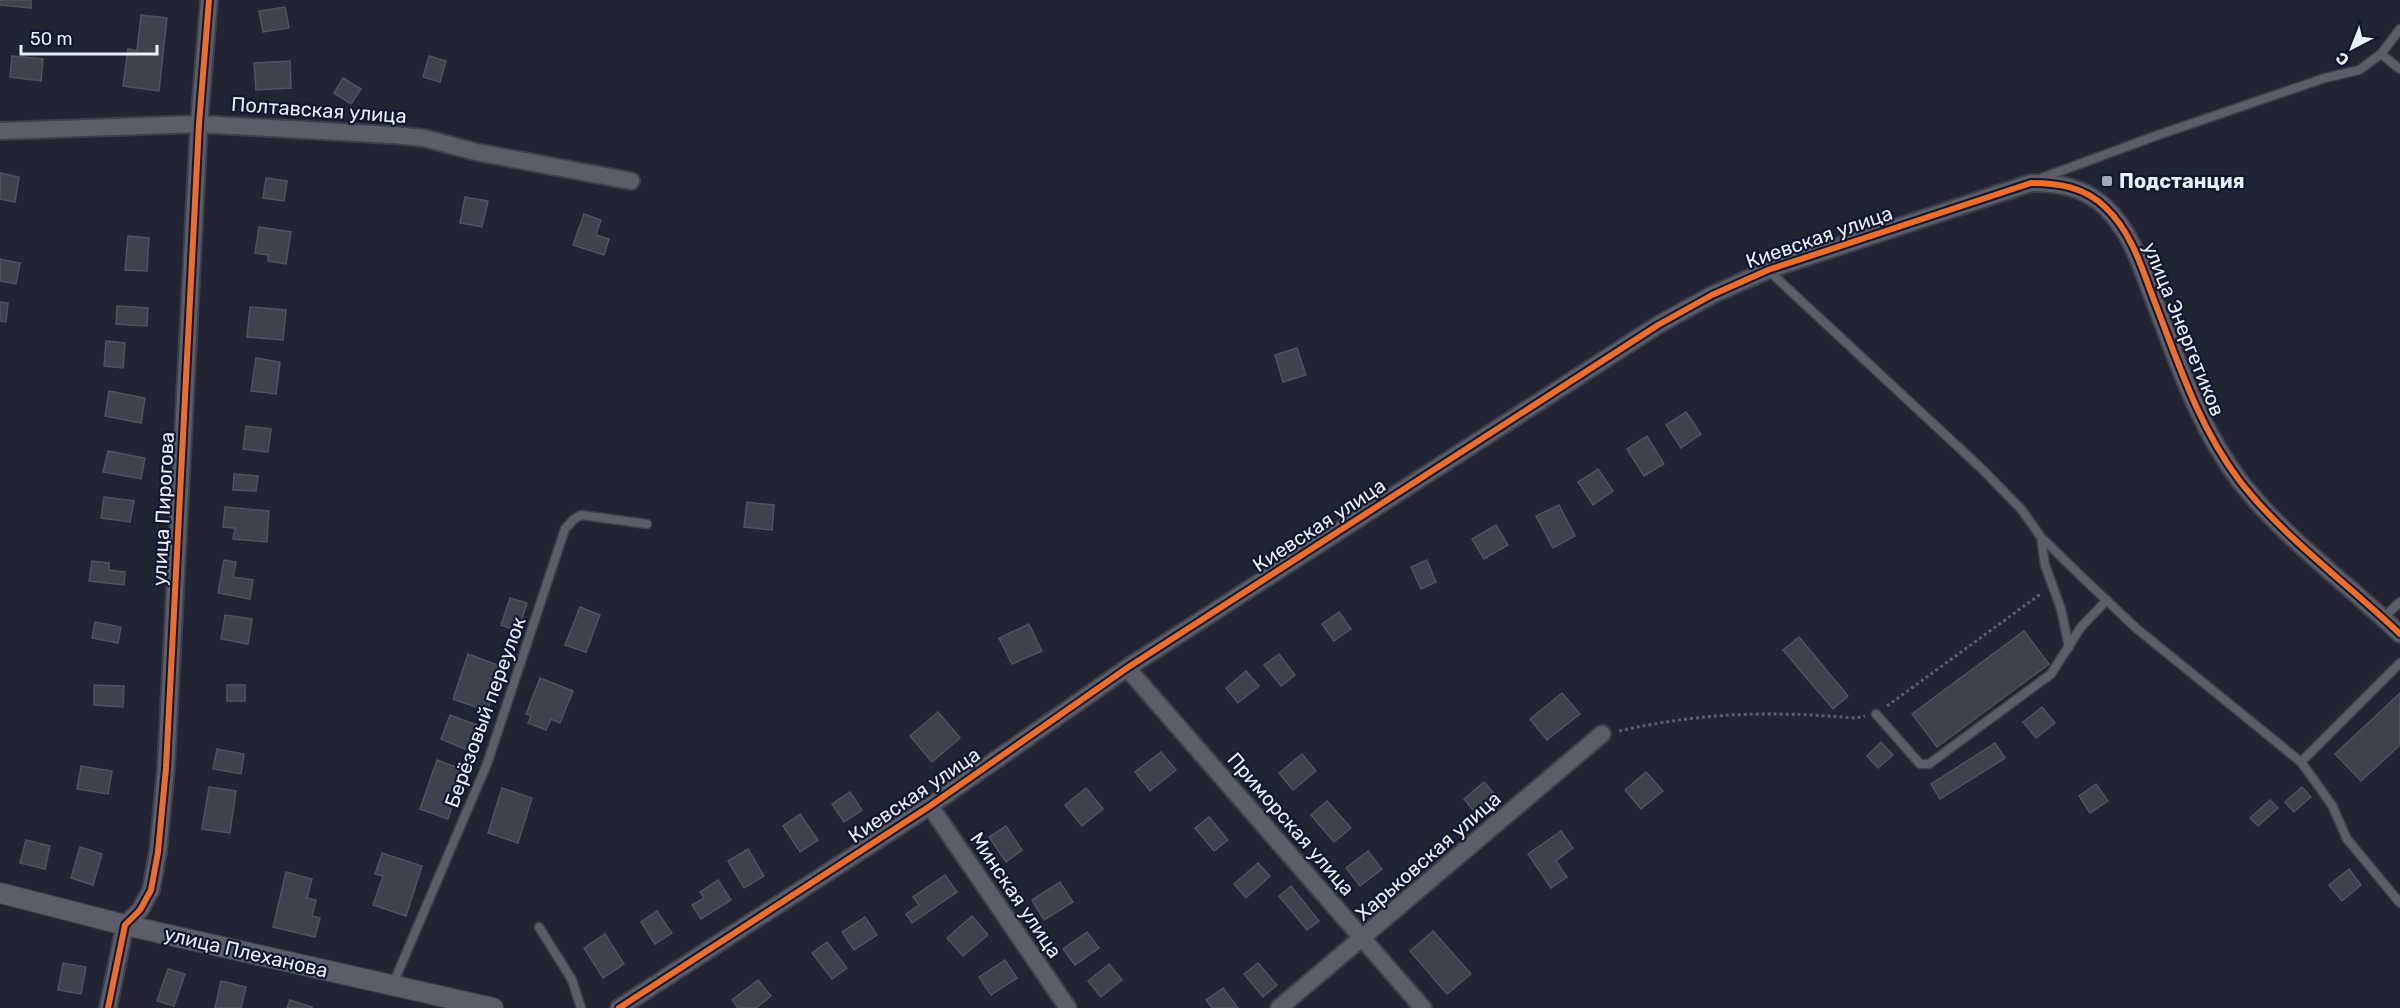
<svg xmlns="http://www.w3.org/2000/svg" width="2400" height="1008" font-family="Rubik,sans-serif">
<rect width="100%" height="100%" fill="#212432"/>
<!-- building -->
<g fill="#3f424e" stroke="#4f535f" stroke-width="1.5">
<path d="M0 0H31V8L0 5Z"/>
<path d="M285 7 289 28 263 32 259 11Z"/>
<path d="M141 15 167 18 159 91 123 86 128 49 137 51Z"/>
<path d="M12 56 43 59 41 81 10 77Z"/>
<path d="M429 56 446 61 440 82 423 77Z"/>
<path d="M290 61 291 88 256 90 254 63Z"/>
<path d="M343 78 361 89 351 104 334 93Z"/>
<path d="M0 173 19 177 15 202 0 199Z"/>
<path d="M266 178 287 181 284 201 263 198Z"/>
<path d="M465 197 488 201 482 227 460 223Z"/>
<path d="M584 214 601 220 596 235 609 239 604 255 573 245Z"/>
<path d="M259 227 291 232 286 264 268 261V255L255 253Z"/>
<path d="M128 236 149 238 147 271 125 270Z"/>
<path d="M0 259 20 263 16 284 0 281Z"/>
<path d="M0 302 8 303 6 322 0 321Z"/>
<path d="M117 306 148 308 147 326 116 324Z"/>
<path d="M250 307 286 310 283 340 247 337Z"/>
<path d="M106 341 125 343 123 368 104 366Z"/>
<path d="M1297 348 1306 375 1283 382 1275 355Z"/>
<path d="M256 358 280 362 276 394 251 391Z"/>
<path d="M109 391 145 398 141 423 105 416Z"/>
<path d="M1686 412 1701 434 1681 448 1666 425Z"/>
<path d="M246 426 271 429 268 452 243 449Z"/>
<path d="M1647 436 1664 464 1644 476 1627 449Z"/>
<path d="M108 451 145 458 141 479 103 472Z"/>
<path d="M1598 469 1613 491 1593 505 1578 482Z"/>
<path d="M234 474 258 476 256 491 233 490Z"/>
<path d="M104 497 134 501 130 522 101 518Z"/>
<path d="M747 502 774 505 772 530 744 527Z"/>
<path d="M1559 505 1575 536 1553 548 1536 516Z"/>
<path d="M225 507 269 511 267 542 233 539 235 528 223 527Z"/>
<path d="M1496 525 1508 545 1484 559 1472 539Z"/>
<path d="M224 560 236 562 233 577 253 580 250 599 218 593Z"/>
<path d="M1427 560 1436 582 1421 589 1411 567Z"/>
<path d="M92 561 109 563V570L125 572 124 585 89 581Z"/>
<path d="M510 598 527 603 518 631 501 625Z"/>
<path d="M580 607 600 615 586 652 565 645Z"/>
<path d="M1339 612 1351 629 1334 641 1322 624Z"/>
<path d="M225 615 252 619 248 644 221 639Z"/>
<path d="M95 622 121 627 118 643 92 638Z"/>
<path d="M1029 624 1042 651 1012 664 999 638Z"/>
<path d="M2024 631 2049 664 1937 747 1912 714Z"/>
<path d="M1799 637 1848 696 1833 709 1783 650Z"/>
<path d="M468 654 503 667 487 711 453 699Z"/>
<path d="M1279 654 1295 675 1281 686 1264 665Z"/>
<path d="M1246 671 1259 686 1238 703 1226 688Z"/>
<path d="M540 678 573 691 560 723 551 719 546 730 528 723 531 716 526 714Z"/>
<path d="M94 685 124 686 123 707 94 705Z"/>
<rect x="227" y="685" width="18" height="16"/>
<path d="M1562 693 1580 714 1547 740 1530 719Z"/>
<path d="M2400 693V745L2361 781 2335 754Z"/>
<path d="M2042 707 2055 723 2036 738 2023 722Z"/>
<path d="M938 712 960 738 932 762 910 736Z"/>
<path d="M450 715 477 725 467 750 441 739Z"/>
<path d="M1881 742 1893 755 1878 768 1867 756Z"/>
<path d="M1995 743 2005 758 1940 799 1931 784Z"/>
<path d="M217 749 244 754 241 774 213 769Z"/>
<path d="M1161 752 1176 770 1150 791 1135 772Z"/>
<path d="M1302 754 1316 771 1293 790 1279 773Z"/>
<path d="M437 760 464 770 448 819 420 809Z"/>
<path d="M81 766 112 771 108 794 77 789Z"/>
<path d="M1646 772 1663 791 1641 809 1625 790Z"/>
<path d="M1484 782 1497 797 1477 815 1464 799Z"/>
<path d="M2096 784 2108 801 2090 813 2079 796Z"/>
<path d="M209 787 236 791 230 833 202 829Z"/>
<path d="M2302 787 2311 797 2294 812 2285 802Z"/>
<path d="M502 788 532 798 518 843 488 833Z"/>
<path d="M1086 788 1103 809 1082 826 1065 805Z"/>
<path d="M850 792 862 810 844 822 832 804Z"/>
<path d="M2270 800 2278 808 2258 826 2250 818Z"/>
<path d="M1327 801 1351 828 1334 842 1311 815Z"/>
<path d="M800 814 818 840 800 852 783 826Z"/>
<path d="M1209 817 1228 840 1214 851 1195 828Z"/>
<path d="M1006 826 1022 850 1006 862 989 837Z"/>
<path d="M1561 831 1573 848 1556 861 1567 877 1551 888 1528 854Z"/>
<path d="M26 840 50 846 45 869 20 863Z"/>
<path d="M80 847 102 854 93 885 71 878Z"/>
<path d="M748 849 764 876 744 888 728 861Z"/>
<path d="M1368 851 1382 869 1360 886 1346 868Z"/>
<path d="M382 853 422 866 406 916 373 905 383 876 375 874Z"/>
<path d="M1258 863 1270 876 1246 898 1234 884Z"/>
<path d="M2349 869 2361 885 2342 901 2329 885Z"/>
<path d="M286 872 312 879 307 898 316 900 312 916 320 918 315 937 273 927Z"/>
<path d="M945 875 957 892 912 923 906 914 919 905 913 897Z"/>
<path d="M718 880 731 900 701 919 692 905 704 898 700 892Z"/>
<path d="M1060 882 1073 902 1044 920 1032 900Z"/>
<path d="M1291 886 1319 921 1307 930 1279 896Z"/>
<path d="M657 911 672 933 655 944 641 922Z"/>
<path d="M972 916 988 935 963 956 947 938Z"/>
<path d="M865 917 877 935 854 950 842 932Z"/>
<path d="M1433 931 1471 974 1447 994 1410 951Z"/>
<path d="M1087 932 1099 948 1075 965 1063 949Z"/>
<path d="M605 934 624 964 603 978 584 948Z"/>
<path d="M827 942 847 968 832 979 812 953Z"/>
<path d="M1005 960 1017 978 991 995 979 977Z"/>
<path d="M63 963 86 967 81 994 58 990Z"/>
<path d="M1258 963 1277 985 1263 997 1244 974Z"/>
<path d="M1109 964 1122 980 1101 997 1088 981Z"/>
<path d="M168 969 185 974 174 1006 157 1001Z"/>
<path d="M758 980 771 996 756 1008H738L732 1000Z"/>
<path d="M221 981 246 987 241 1008H215Z"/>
<path d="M1223 988 1238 1008H1212L1206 1000Z"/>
<path d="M290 1000 312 1007V1008H287Z"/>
</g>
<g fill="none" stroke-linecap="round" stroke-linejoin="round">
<defs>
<g id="service">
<path d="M2381 54 2400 69"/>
<path d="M2039 179 2158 135 2325 78 2359 70 2381 54 2400 29"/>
<path d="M1769 271 1982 469 2021 509 2041 537 2084 579 2136 628 2301 762 2332 805 2347 839 2400 903"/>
<path d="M2041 537 2045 565 2061 609 2069 647"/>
<path d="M2383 618 2400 602"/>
<path d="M1876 714 1920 764H1929L2051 674 2081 627 2107 600"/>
<path d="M2301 762 2400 663"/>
<path d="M539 927 572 980 581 1008"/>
<path d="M393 984 487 764 565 529 573 520 581 515 647 524"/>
</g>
<g id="minor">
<path d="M0 131 199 124 393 135 424 138 476 152 631 181"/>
<path d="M1127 668 1423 1008"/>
<path d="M930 806 1068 1008"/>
<path d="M108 1008 125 925 140 910 151 890 158 852 166 768 199 124 209 0"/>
<path d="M619 1008 930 806 1127 668 1658 325 1712 295 1768 270 2031 183C2059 183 2085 187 2106 208 2134 235 2143 273 2157 308 2180 368 2200 428 2239 480 2281 535 2349 585 2400 634"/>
<path d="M1279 1008 1602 734"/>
</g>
<path id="tertiary" d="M0 893 125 925 493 1008"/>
</defs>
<!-- service casing -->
<use href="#service" stroke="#3d3f4a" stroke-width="11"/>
<!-- minor casing -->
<use href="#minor" stroke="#3d3f4a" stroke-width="20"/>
<!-- tertiary casing -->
<use href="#tertiary" stroke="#3d3f4a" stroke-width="22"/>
<!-- path -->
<g stroke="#5e616d" stroke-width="3" stroke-dasharray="3 3" stroke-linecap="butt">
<path d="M1887 706 2042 593"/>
<path d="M1619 731C1703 712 1770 711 1856 718L1865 716"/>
</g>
<!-- service -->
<use href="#service" stroke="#5b5e69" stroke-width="8"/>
<!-- minor -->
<use href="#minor" stroke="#5b5e69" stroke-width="16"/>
<!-- tertiary -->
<use href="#tertiary" stroke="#5b5e69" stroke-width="20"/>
<defs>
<g id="cycleway">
<path d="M108 1008 125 925 140 910 151 890 158 852 166 768 199 124 209 0"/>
<path d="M619 1008 930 806 1127 668 1658 325 1712 295 1768 270 2031 183C2059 183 2085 187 2106 208 2134 235 2143 273 2157 308 2180 368 2200 428 2239 480 2281 535 2349 585 2400 634"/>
</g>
</defs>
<!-- cycleway casing -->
<use href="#cycleway" stroke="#11172f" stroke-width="10"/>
<!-- cycleway -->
<use href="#cycleway" stroke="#ee6e29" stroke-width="6"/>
</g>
<!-- markers -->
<rect fill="#a4a8b6" stroke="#11172f" stroke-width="2" x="2101" y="175" width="12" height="12" rx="3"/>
<g text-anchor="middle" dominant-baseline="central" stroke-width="4.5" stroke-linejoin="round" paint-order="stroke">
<!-- street labels -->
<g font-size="20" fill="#eaeffd" stroke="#11172f">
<text transform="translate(319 110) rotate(4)">Полтавская улица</text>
<text transform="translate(1819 237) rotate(-19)">Киевская улица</text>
<text transform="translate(2184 329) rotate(68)">улица Энергетиков</text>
<text transform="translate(163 509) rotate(-87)">улица Пирогова</text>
<text transform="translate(1319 525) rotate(-33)">Киевская улица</text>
<text transform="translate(485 712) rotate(-70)">Берёзовый переулок</text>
<text transform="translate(914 795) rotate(-34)">Киевская улица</text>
<text transform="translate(1291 824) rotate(49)">Приморская улица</text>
<text transform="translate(1428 856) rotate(-41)">Харьковская улица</text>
<text transform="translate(1016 895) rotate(56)">Минская улица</text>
<text transform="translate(246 952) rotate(13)">улица Плеханова</text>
</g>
<!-- poi labels -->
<g font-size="20" font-weight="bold" fill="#eaeffd" stroke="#11172f" text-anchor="start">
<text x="2119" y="181">Подстанция</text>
</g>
</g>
<!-- north arrow -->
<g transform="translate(2352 48) rotate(222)" stroke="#11172f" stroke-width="4.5" paint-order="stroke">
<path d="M0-4.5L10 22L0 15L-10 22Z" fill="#eaeffd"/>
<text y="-9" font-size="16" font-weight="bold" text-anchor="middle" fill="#eaeffd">С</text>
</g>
<!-- scale -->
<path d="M21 45v9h136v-9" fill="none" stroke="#eaeffd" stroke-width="3"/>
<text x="30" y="45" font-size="18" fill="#eaeffd" stroke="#11172f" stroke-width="4.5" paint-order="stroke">50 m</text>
</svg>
